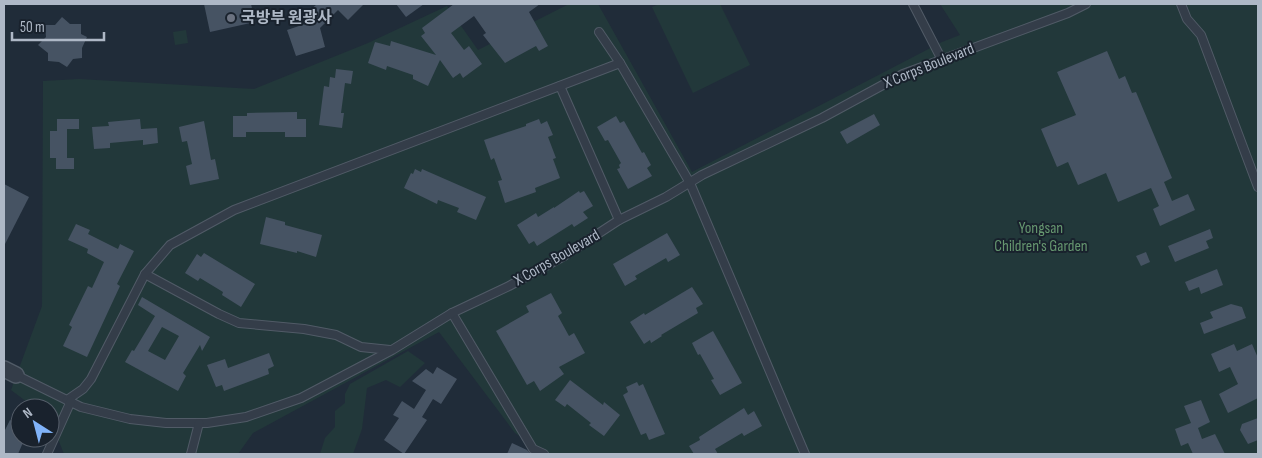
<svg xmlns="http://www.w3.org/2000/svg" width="1262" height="458" font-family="'Sofia Sans Condensed','Noto Sans KR',sans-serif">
<rect width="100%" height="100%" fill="#202c39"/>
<!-- green -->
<g fill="#22383a">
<path d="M569 4H598L692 172 942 42 960 35 940 4H1258V454H548L515 433 439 332 253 433 238 454H64L50 419V408H35L11 390 42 306 43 81 79 79 254 89 368 43 447 6 478 50Z"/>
<path d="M659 4H720L750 65 693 93 652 7Z"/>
<path d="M186 30 188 43 175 45 173 32Z"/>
<path d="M408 351 425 363 400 387 386 380 367 388 362 429 353 454H320L325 438 335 427V411L345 403V394L350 384Z"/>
</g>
<!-- building -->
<g fill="#465363" fill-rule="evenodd">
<path d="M204 4H251L255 22 210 32Z"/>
<path d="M317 4H364L348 20 338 10 320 28 325 47 296 56 287 30 314 21 306 14Z"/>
<path d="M396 4H424L406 17Z"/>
<path d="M454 4H540L529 12 548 46 539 51 536 46 505 63 483 35 486 33 474 16 451 33 464 50 469 46 482 64 463 78 460 73 453 78 440 60 428 86 413 79V75L387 66 386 70 368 63 375 42 390 46 391 41 436 55 421 36 425 33 422 28Z"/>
<path d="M62 17 70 24H81V34L87 37 82 48V58L73 59 67 67 59 62 48 61V53L38 45 46 37 45 25H55Z"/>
<path d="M1107 51 1119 79 1125 76 1132 93 1136 92 1172 178 1164 182 1172 201 1188 194 1195 210 1160 226 1153 209 1159 206 1151 188 1118 202 1106 173 1078 185 1068 162 1057 167 1041 129 1076 115 1057 72Z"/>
<path d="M336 69 353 71 351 84 345 83 341 113H344L342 128 319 125 324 86 329 87 330 77 335 78Z"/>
<path d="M297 112V119H306V137H285V132H246V137H233V116H247V113Z"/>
<path d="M874 114 880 125 847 144 840 132Z"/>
<path d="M616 116 620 123 624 121 642 153 644 152 651 165 647 168 652 176 628 189 617 169 620 168 619 165 621 163 608 140 605 141 597 127Z"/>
<path d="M57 119H79V129H67V158H74V169H56V158H50V131H57Z"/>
<path d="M140 119 141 129 157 128 158 143 143 145V140L110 143V148L94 149 92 127 109 126 108 122Z"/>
<path d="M539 119 541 124 547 121 553 135 548 137 556 158 553 159 560 178 535 188 536 192 505 203 498 181 502 180 494 158 491 160 484 140 526 126V124Z"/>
<path d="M204 121 211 160 215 159 219 179 190 185 186 166 192 164 187 141 182 142 179 127Z"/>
<path d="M415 169 421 172 422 169 486 197 476 220 457 212 459 208 438 200 437 204 404 188 411 173 413 174Z"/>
<path d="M4 184 29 197 4 246Z"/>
<path d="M579 191 580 193 584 191 593 206 583 212 588 218 574 227 572 224 537 246 534 241 529 244 517 225 536 213 538 217 554 207V208Z"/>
<path d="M266 217 285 222V225L322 235 316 257 297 251V253L260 244Z"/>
<path d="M76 224 90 230 88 234 118 249 120 244 134 251 117 284 120 286 87 357 63 346 72 327 69 325 88 286 92 288 104 262 87 253 88 249 68 240Z"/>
<path d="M1210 229 1213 238 1206 241 1209 248 1175 262 1168 246Z"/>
<path d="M667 233 680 255 668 262 666 258 635 276 637 279 625 286 613 264Z"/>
<path d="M1146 252 1150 262 1141 266 1136 256Z"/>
<path d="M204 253 255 284 241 307 222 295 223 292 200 278 198 281 185 273 197 254 201 257Z"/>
<path d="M1217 269 1223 285 1201 294 1199 287 1189 291 1185 282Z"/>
<path d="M692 287 703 304 696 308 698 313 661 335 662 336 651 343 650 340 644 344 630 322 644 313 645 315Z"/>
<path d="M551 293 562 313 558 316 569 336 574 333 585 353 559 367 564 374 540 391 534 381 527 385 496 331 529 312 526 306Z"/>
<path d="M142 297 210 337 202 351 200 345 183 373 186 376 178 391 125 362 132 350 134 351 155 316 138 305ZM162 327 179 336 165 360 148 351Z"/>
<path d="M1231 304 1242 307 1246 318 1204 334 1200 323 1213 318 1210 312Z"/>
<path d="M713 331 742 383 720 395 711 380 714 379 700 354 698 355 692 343Z"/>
<path d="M1234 344 1237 351 1252 344 1258 358V398L1228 413 1219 394 1238 384 1230 367 1219 372 1211 354Z"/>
<path d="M269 353 274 366 268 369 269 374 224 391 222 385 216 387 207 365 225 359 228 368Z"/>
<path d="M437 367 457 379 441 404 433 399 422 417 427 420 404 454 384 440 399 418 393 415 402 401 414 409 426 390 412 381 426 369 433 374Z"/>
<path d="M570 380 603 405 604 402 620 415 604 436 589 425 591 423 567 404 565 407 555 400Z"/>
<path d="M637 382 639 386 643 384 665 434 649 440 646 433 641 435 623 395 628 392 626 387Z"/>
<path d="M1201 400 1210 422 1198 428 1202 439 1215 434 1225 454H1193L1188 443 1181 446 1175 429 1191 423 1184 406Z"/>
<path d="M744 408 748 415 754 411 762 426 744 436 742 433 715 449 718 454H694L689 446 700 440 699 437Z"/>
<path d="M1258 418V440L1248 444 1240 430 1242 424Z"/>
<path d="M10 420 20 425V438H25L18 454H4V432Z"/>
<path d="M512 443 527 450 531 454H507Z"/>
</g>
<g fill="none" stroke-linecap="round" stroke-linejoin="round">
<defs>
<g id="lane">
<path d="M913 4 942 60"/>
<path d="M1181 4 1187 19 1201 35 1258 187"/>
<path d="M599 32 620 63 690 183 805 454"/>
<path d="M560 86 619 220"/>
<path d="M145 274 219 314 239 323 304 329 336 335 361 347 390 350"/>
<path d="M452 313 533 449 544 454"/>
<path d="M16 375 81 407 130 419 166 423H207L246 417 301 398 392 350 452 313 509 286 564 256 619 220 666 197 702 175 822 118 903 74 1068 13 1086 4"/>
<path d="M67 400 83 389 91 379 145 274 170 245 234 210 620 63"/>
<path d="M47 454 71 401"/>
<path d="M191 454 199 423"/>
</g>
<path id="street" d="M4 369 16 375"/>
</defs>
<!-- lane casing -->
<use href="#lane" stroke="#515b67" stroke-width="10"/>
<!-- street casing -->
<use href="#street" stroke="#515b67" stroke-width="18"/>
<!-- lane -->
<use href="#lane" stroke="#343d49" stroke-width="8"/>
<!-- street -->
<use href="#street" stroke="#343d49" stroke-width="15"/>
</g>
<!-- markers -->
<circle fill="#6b7280" stroke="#19222d" stroke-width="2" cx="231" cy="18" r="5"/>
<g text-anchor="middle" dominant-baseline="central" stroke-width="4" stroke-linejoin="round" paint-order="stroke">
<!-- poi labels -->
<g font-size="16" font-weight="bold" fill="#aeb8c6" stroke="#19222d" text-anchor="start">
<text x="241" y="18">국방부 원광사</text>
</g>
<!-- street labels -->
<g font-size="16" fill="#aeb8c6" stroke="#19222d">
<text transform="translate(929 66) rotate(-22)">X Corps Boulevard</text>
<text transform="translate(557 258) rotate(-30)">X Corps Boulevard</text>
</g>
<!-- park labels -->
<g font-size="16" fill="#65966f" stroke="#19222d">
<text x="1041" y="228">Yongsan<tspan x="1041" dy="18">Children's Garden</tspan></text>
</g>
</g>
<!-- border -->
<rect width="1262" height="458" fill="none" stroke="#aeb8c6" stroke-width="10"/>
<!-- north arrow -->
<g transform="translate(35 423) rotate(324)"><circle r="24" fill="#19222d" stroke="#555e6a"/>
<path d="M0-4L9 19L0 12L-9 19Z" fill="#80b3f9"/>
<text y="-8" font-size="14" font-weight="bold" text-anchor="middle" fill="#aeb8c6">N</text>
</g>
<!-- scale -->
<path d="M12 32v8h92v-8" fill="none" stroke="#aeb8c6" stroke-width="2.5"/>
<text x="20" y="32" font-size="15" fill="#aeb8c6" stroke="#19222d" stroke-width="4" paint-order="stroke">50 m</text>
</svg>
